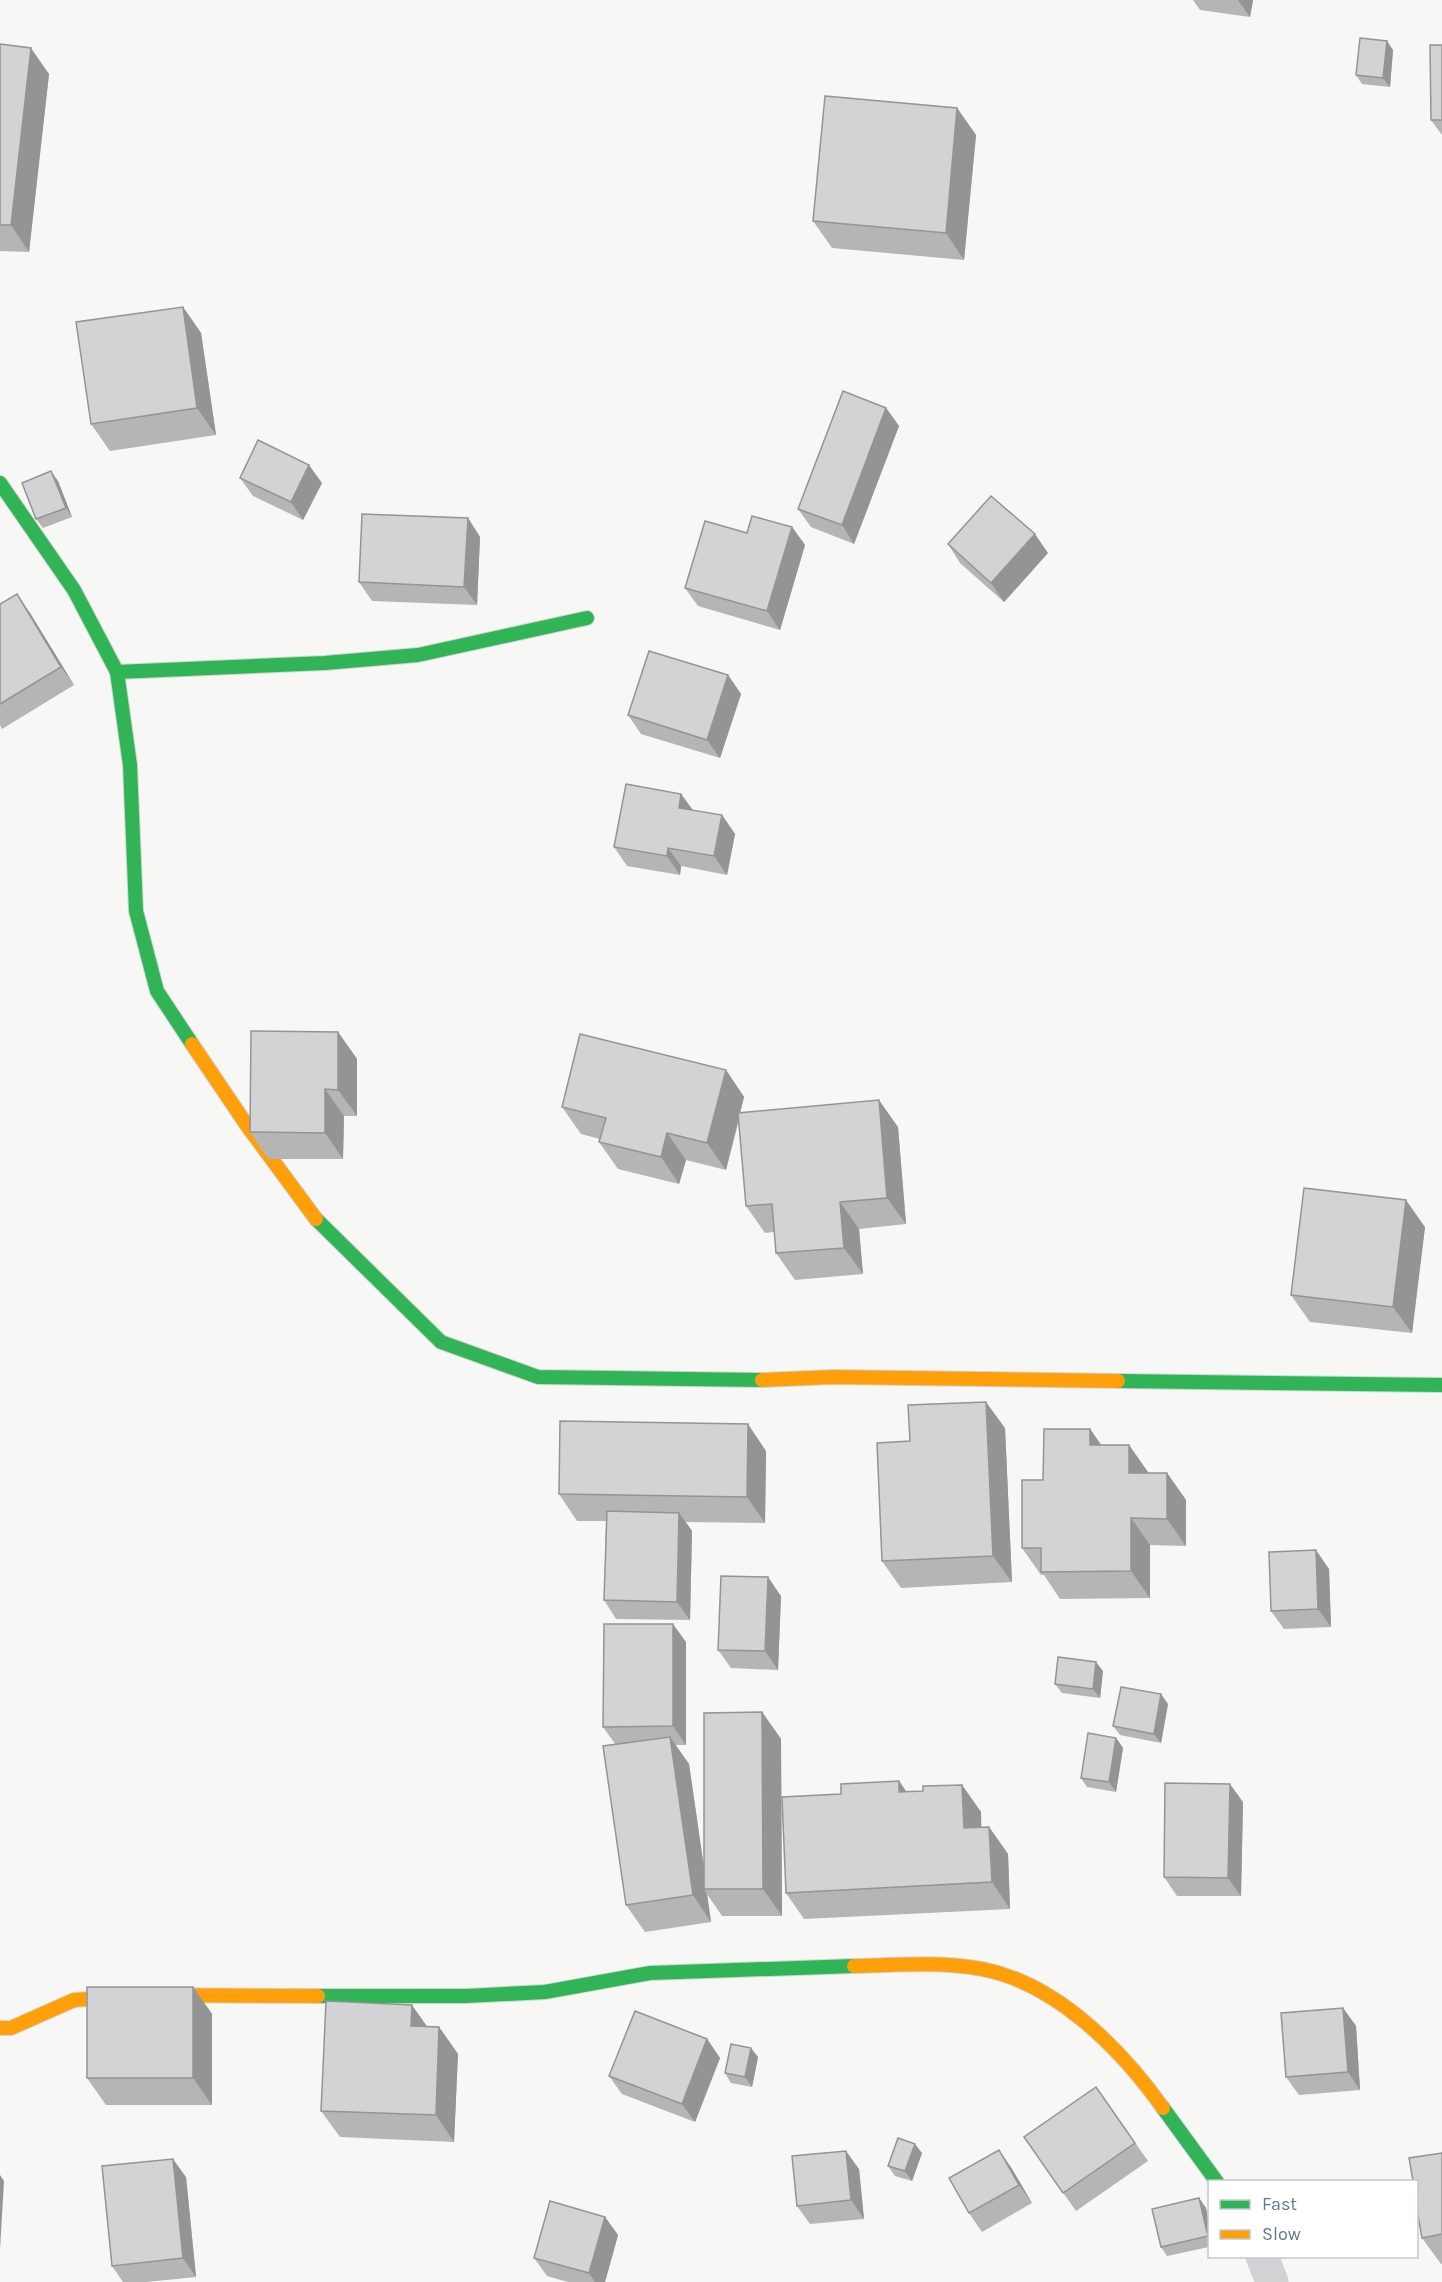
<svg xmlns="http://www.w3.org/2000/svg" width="1442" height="2282" font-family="Karla,sans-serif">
<rect width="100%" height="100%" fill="#f7f7f6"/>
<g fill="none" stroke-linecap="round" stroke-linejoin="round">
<defs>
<g id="fast">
<path d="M0 483 74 590 117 672 130 765 136 911 157 991 192 1044"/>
<path d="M117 672 325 663 418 655 587 618"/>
<path d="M316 1219 441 1342 538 1377 762 1380"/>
<path d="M1118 1381 1442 1385"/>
<path d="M318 1996H466L545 1992 650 1973 854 1966"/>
<path d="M1163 2108 1217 2182"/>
</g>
<g id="slow">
<path d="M192 1044 248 1127 316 1219"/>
<path d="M762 1380 833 1377 1118 1381"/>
<path d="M854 1966C897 1965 940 1961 982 1969 1056 1983 1121 2049 1163 2108"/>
<path d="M0 2028H11L74 2000 147 1995 318 1996"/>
</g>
</defs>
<!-- fast casing -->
<use href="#fast" stroke="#d2d4d6" stroke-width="16"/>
<!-- slow casing -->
<use href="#slow" stroke="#d2d4d6" stroke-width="16"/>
<!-- street -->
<path stroke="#d1d2d3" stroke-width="33" d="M1262 2256 1272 2282"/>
<!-- fast -->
<use href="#fast" stroke="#30b455" stroke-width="14"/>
<!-- slow -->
<use href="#slow" stroke="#ff9f0a" stroke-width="14"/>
</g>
<!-- wall -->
<g fill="#b5b5b6">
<path d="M1193 0H1253L1250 17 1200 10Z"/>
<path d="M0 44 49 74 29 252 0 251Z"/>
<path d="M1442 45V135L1431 120Z"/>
<path d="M1393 50 1390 87 1362 84 1356 75Z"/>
<path d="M957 108 976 135 964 260 832 248 813 221Z"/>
<path d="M183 307 201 333 216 435 110 451 91 424Z"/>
<path d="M886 408 899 426 854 544 811 527 798 509Z"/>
<path d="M240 478 322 483 303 520 253 496Z"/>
<path d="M58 481 72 517 43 528 36 519Z"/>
<path d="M468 518 480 537 477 605 372 601 359 582Z"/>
<path d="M792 527 805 545 780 630 698 606 685 588 747 533Z"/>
<path d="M948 544 1048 553 1004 602 960 563Z"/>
<path d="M0 604 30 613 74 685 2 729 0 725Z"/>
<path d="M728 675 741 694 720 758 641 734 628 715Z"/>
<path d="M681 794 693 810 722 815 735 834 727 875 681 866 680 875 627 866 614 847Z"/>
<path d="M338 1032 357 1059V1116H344L343 1159H268L250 1132Z"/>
<path d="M726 1070 744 1097 740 1113 898 1127 906 1224 859 1229 863 1274 795 1280 776 1253 774 1232 765 1233 746 1206 739 1120 726 1170 686 1160 679 1184 618 1169 599 1142 600 1139 581 1134 562 1107Z"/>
<path d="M1425 1227 1412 1333 1310 1322 1291 1295Z"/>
<path d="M1005 1428 1012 1582 901 1588 882 1561 910 1441Z"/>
<path d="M1090 1429 1101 1445H1129L1148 1473H1167L1186 1500V1546L1150 1545V1598L1060 1599 1044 1575H1041L1022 1548 1043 1480Z"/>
<path d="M766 1451 765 1523 686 1522 692 1531 690 1620 616 1619 604 1600 606 1521H577L559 1494Z"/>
<path d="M1329 1569 1331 1627 1284 1629 1271 1611Z"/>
<path d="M781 1596 778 1670 731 1668 718 1650Z"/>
<path d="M686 1642V1745H675L689 1764 704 1867 762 1712 781 1739 782 1916H722L707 1894 711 1922 645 1932 626 1905 616 1745 603 1727Z"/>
<path d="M1103 1671 1100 1698 1062 1693 1055 1684Z"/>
<path d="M1168 1704 1161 1743 1120 1735 1113 1726Z"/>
<path d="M1116 1738 1123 1748 1116 1792 1087 1787 1081 1778Z"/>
<path d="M899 1781 906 1792 923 1791 962 1785 981 1812V1827H989L1008 1854 1010 1909 804 1919 786 1893 841 1794Z"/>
<path d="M1243 1802 1241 1896H1177L1164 1877Z"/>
<path d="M193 1987 212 2014V2105H106L87 2078Z"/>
<path d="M1343 2008 1356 2026 1360 2090 1299 2095 1286 2077Z"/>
<path d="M427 2027H439L458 2054 454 2142 340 2137 321 2111Z"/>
<path d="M707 2039 720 2058 695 2122 622 2094 609 2076Z"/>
<path d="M758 2057 752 2087 731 2083 725 2073Z"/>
<path d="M1096 2087 1148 2161 1076 2211 1024 2137Z"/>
<path d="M999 2150 1012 2169 1032 2203 982 2232 969 2213Z"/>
<path d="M922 2153 912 2181 895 2176 888 2166Z"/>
<path d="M1442 2153V2264H1441L1422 2238Z"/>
<path d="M859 2169 864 2219 810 2224 797 2206Z"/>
<path d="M186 2177 196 2277 146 2282H123L112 2266Z"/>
<path d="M1199 2198 1206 2208 1209 2224V2247L1167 2256 1161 2247Z"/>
<path d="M605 2217 618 2235 605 2282H568L547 2276 534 2258Z"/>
</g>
<!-- shaded-wall -->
<g fill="#939494">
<path d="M1238 0H1253L1250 17Z"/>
<path d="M1387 41 1393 50 1390 87 1383 78Z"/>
<path d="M31 48 49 74 29 252 11 225Z"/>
<path d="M957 108 976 135 964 260 946 233Z"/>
<path d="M183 307 201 333 216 435 197 408Z"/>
<path d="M886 408 899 426 854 544 842 525Z"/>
<path d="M309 465 322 483 303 520 291 502Z"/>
<path d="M51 471 58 481 72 517 66 508Z"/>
<path d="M468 518 480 537 477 605 464 587Z"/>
<path d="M792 527 805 545 780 630 767 611Z"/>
<path d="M1035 534 1048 553 1004 602 991 583Z"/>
<path d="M17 594 30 613 74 685 61 667Z"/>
<path d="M728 675 741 694 720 758 707 740Z"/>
<path d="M681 794 694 812 679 808Z"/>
<path d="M722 815 735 834 727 875 714 856Z"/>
<path d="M668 848 681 866 680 875 667 856Z"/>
<path d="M338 1032 357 1059V1116L338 1090Z"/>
<path d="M726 1070 744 1097 726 1170 707 1143Z"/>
<path d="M325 1089 344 1116 343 1159 325 1133Z"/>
<path d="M879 1100 898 1127 906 1224 887 1198Z"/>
<path d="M667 1133 686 1160 679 1184 661 1157Z"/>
<path d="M1406 1200 1425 1227 1412 1333 1393 1307Z"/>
<path d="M840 1202 859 1229 863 1274 844 1248Z"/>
<path d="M986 1402 1005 1428 1012 1582 993 1556Z"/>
<path d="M748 1424 766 1451 765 1523 747 1497Z"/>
<path d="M1090 1429 1109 1456 1090 1445Z"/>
<path d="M1129 1445 1148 1472V1500L1129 1473Z"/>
<path d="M1167 1473 1186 1500V1546L1167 1519Z"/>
<path d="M679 1513 692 1531 690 1620 677 1602Z"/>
<path d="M1131 1518 1150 1545V1598L1131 1571Z"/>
<path d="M1316 1550 1329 1569 1331 1627 1318 1609Z"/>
<path d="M768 1577 781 1596 778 1670 765 1651Z"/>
<path d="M673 1624 686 1642V1745L673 1726Z"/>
<path d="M1096 1662 1103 1671 1100 1698 1093 1689Z"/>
<path d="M1161 1694 1168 1704 1161 1743 1154 1734Z"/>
<path d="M762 1712 781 1739 782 1916 763 1889Z"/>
<path d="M670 1737 689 1764 707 1889H704L707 1894 711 1922 693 1895Z"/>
<path d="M1116 1738 1123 1748 1116 1792 1109 1782Z"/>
<path d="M899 1781 918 1808 899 1792Z"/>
<path d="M1230 1784 1243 1802 1241 1896 1228 1878Z"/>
<path d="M962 1785 981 1812 982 1855 964 1828Z"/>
<path d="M989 1827 1008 1854 1010 1909 992 1882Z"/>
<path d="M193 1987 212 2014V2105L193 2078Z"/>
<path d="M412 2005 431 2032 411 2026Z"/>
<path d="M1343 2008 1356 2026 1360 2090 1348 2072Z"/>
<path d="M439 2027 458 2054 454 2142 436 2115Z"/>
<path d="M707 2039 720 2058 695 2122 682 2104Z"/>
<path d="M751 2048 758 2057 752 2087 745 2077Z"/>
<path d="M915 2144 922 2153 912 2181 905 2171Z"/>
<path d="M999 2150 1012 2169 1032 2203 1019 2185Z"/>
<path d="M846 2151 859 2169 864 2219 851 2200Z"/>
<path d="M173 2159 186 2177 196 2277 183 2258Z"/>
<path d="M0 2175 4 2181 0 2249Z"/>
<path d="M1199 2198 1206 2208 1209 2224V2239L1208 2236Z"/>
<path d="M605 2217 618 2235 605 2282H595L589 2273Z"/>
</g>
<!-- building -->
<g fill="#d2d3d4" stroke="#939494" stroke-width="1.5">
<path d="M1360 38 1387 41 1383 78 1356 75Z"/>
<path d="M0 44 31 48 11 225H0Z"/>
<path d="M1430 45H1442V120H1431Z"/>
<path d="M825 96 957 108 946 233 813 221Z"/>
<path d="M183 307 197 408 91 424 76 322Z"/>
<path d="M843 391 886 408 842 525 798 509Z"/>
<path d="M258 440 309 465 291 502 240 478Z"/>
<path d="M51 471 66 508 36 519 22 483Z"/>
<path d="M991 496 1035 534 991 583 948 544Z"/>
<path d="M362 514 468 518 464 587 359 582Z"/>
<path d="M752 516 792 527 767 611 685 588 705 521 747 533Z"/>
<path d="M17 594 61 667 0 704V604Z"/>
<path d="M649 651 728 675 707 740 628 715Z"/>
<path d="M626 784 681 794 679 808 722 815 714 856 668 848 667 856 614 847Z"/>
<path d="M251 1031 338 1032V1090L325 1089V1133L250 1132Z"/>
<path d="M580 1034 726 1070 707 1143 667 1133 661 1157 599 1142 606 1118 562 1107Z"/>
<path d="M879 1100 887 1198 840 1202 844 1248 776 1253 772 1204 746 1206 738 1113Z"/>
<path d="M1304 1188 1406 1200 1393 1307 1291 1295Z"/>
<path d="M986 1402 993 1556 882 1561 877 1443 910 1441 908 1405Z"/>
<path d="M560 1421 748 1424 747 1497 559 1494Z"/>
<path d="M1044 1429H1090V1445H1129V1473H1167V1519L1131 1518V1571L1041 1572V1548H1022V1480H1043Z"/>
<path d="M607 1511 679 1513 677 1602 604 1600Z"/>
<path d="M1316 1550 1318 1609 1271 1611 1269 1552Z"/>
<path d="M721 1576 768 1577 765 1651 718 1650Z"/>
<path d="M604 1624H673V1726L603 1727Z"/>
<path d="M1058 1657 1096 1662 1093 1689 1055 1684Z"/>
<path d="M1121 1687 1161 1694 1154 1734 1113 1726Z"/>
<path d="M762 1712 763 1889H704V1713Z"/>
<path d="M1088 1733 1116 1738 1109 1782 1081 1778Z"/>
<path d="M670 1737 693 1895 626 1905 603 1746Z"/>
<path d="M899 1781V1792L923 1791V1786L962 1785 964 1828 989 1827 992 1882 786 1893 782 1797 841 1794V1784Z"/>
<path d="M1165 1783 1230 1784 1228 1878 1164 1877Z"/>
<rect x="87" y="1987" width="106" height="91"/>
<path d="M326 2001 412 2005 411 2026 439 2027 436 2115 321 2111Z"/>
<path d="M1343 2008 1348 2072 1286 2077 1281 2013Z"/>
<path d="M635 2011 707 2039 682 2104 609 2076Z"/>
<path d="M731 2044 751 2048 745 2077 725 2073Z"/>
<path d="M1096 2087 1135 2143 1063 2193 1024 2137Z"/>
<path d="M898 2138 915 2144 905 2171 888 2166Z"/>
<path d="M999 2150 1019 2185 969 2213 949 2178Z"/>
<path d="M846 2151 851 2200 797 2206 792 2156Z"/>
<path d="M1442 2153V2234L1422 2238 1416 2204V2181H1413L1409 2158Z"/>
<path d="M173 2159 183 2258 112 2266 102 2166Z"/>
<path d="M1199 2198 1208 2236 1161 2247 1152 2209Z"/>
<path d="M550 2201 605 2217 589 2273 534 2258Z"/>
</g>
<!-- legend -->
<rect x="1208" y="2180" width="210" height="78" fill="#ffffff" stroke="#c1c9d0" stroke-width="1.5"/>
<rect x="1220" y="2200" width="30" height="9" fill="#30b455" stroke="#c1c9d0" stroke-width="1.5"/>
<text x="1262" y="2210" font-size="18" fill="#647889">Fast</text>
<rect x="1220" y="2230" width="30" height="9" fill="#ff9f0a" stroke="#c1c9d0" stroke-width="1.5"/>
<text x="1262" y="2240" font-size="18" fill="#647889">Slow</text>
</svg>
